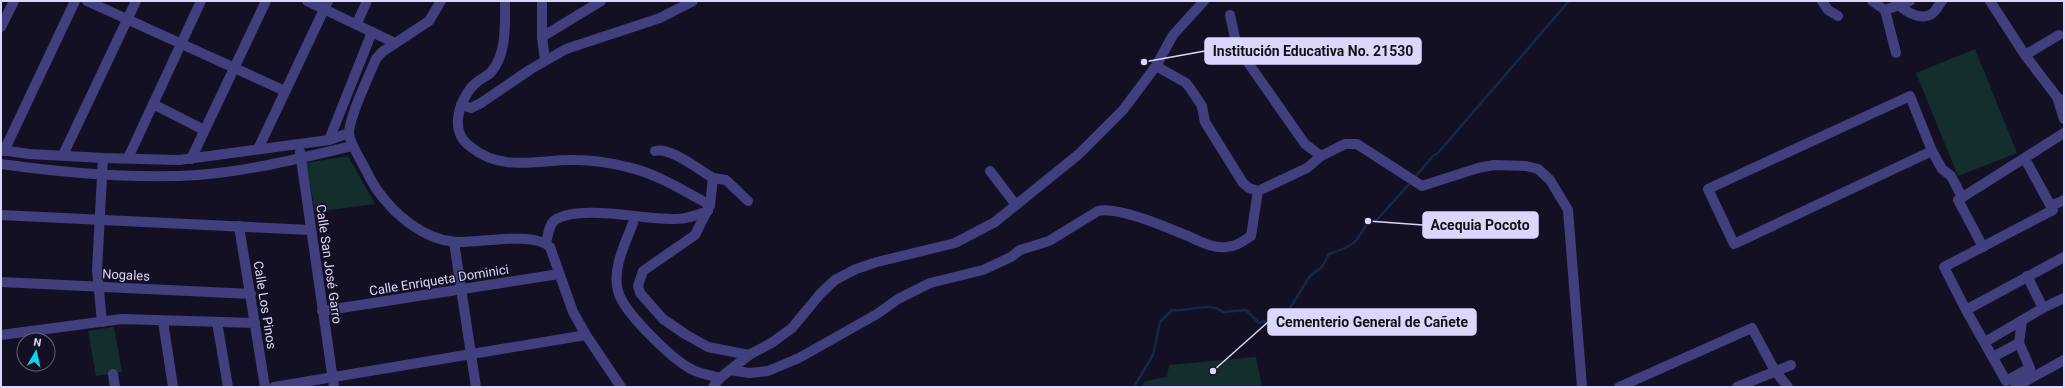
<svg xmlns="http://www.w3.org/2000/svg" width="2065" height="388" font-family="Roboto,sans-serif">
<rect width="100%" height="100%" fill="#141024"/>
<!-- green -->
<g fill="#142d2d">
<path d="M1975 49 2017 153 1958 176 1916 73Z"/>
<path d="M348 156 375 204 315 212 306 163Z"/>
<path d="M114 327 122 372 96 376 88 331Z"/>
<path d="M1256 357 1262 387H1141L1145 381 1167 377 1169 365Z"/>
</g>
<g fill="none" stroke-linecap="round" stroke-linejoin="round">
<!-- stream -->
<g stroke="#14284a" stroke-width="2.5">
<path d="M1414 178 1433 156 1438 153 1569 1"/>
<path d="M1134 387 1153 355 1160 322 1172 310C1190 312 1208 301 1223 312L1246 310 1259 323 1274 319 1290 308 1310 276 1322 267 1329 254C1354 246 1356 244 1368 221L1375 222 1411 182"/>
</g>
<!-- minor -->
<g stroke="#423f7f" stroke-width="10">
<path d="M87 1 285 91"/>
<path d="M307 1 395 43"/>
<path d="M441 1 429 21 382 52 376 59C369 76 349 117 349 133 350 143 356 152 361 161 366 170 371 181 377 190 395 215 424 240 456 242 479 243 534 231 550 247L573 312 586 335 621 387"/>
<path d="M505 1C505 23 507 53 492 71 488 76 482 78 477 82 467 90 459 106 458 119 457 132 461 140 471 147 502 173 540 159 576 160 592 160 611 163 627 167 656 173 684 191 710 205L695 235 643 271 638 286 640 293 663 319 685 334 708 347 749 355"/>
<path d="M542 1V37L545 60"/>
<path d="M1822 1 1828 10 1838 16"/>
<path d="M1872 1 1885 10 1910 1"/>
<path d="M1990 1 2025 55 2057 97 2064 102"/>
<path d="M1899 5C1907 13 1924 22 1934 12 1937 9 1939 4 1942 1"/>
<path d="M1885 10 1896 53"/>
<path d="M1230 15 1235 38 1242 54 1305 144 1321 156 1345 144H1357L1422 186 1478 168 1494 165 1526 166 1538 169 1550 180 1568 210 1582 387"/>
<path d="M357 23 367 1"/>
<path d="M1 27 14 1"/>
<path d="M542 37 601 1"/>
<path d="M2025 55 2059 35"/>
<path d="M1156 66 1186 83 1190 88 1202 106 1205 122 1243 183 1249 188 1258 191 1307 168 1321 156"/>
<path d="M2057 97 2064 119"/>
<path d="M153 104 204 130"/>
<path d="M461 105 471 108 481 103 531 69 566 49 660 18 693 1"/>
<path d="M329 140 372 32"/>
<path d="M258 149 328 1"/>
<path d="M1 150 29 154 103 158 179 160 329 140 349 133"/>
<path d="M4 151 75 1"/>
<path d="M655 151C671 147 699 170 713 178L710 205"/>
<path d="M1932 151 1734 244 1708 189 1910 96 1932 151 1942 169 1951 176 1962 197"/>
<path d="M300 152 334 387"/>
<path d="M63 155 136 1"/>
<path d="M128 158 201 1"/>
<path d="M191 159 266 1"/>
<path d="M1 164C65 173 133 179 198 175 249 171 302 158 352 146"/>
<path d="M990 171 1016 205"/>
<path d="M713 178 726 180 748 201"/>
<path d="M2051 206 2064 200"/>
<path d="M1 215 310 230"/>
<path d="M633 223C625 244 612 269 618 291 623 312 672 359 691 369 699 374 711 375 720 378"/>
<path d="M239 226 265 387"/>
<path d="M454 242 476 387"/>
<path d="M546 243C548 236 549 224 555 220 581 204 644 220 675 219 687 219 697 215 708 211"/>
<path d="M1983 247 1958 200 2064 133"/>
<path d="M2027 276 2043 308"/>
<path d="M1 282 251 294"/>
<path d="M1966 310 1944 267 2053 210 2025 159"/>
<path d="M322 311 559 274"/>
<path d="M163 321 173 387"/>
<path d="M2022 321 2019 343 2030 368 2006 381 1966 310 2064 257"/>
<path d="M102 322 97 270 103 158"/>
<path d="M217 322 228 387"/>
<path d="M1 335 122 319 255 323"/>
<path d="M1985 342 2043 308 2064 298"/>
<path d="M1993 357 2019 343"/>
<path d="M730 370 749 373 768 371 799 358 877 314 898 299 930 283 983 270 1011 257 1020 250 1049 241 1098 211C1118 206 1168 228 1188 236 1199 241 1214 249 1226 247 1236 247 1243 241 1251 236L1258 191"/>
<path d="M113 374 115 387"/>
<path d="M274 387 586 335"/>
<path d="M713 387 720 378 749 355 773 342 792 328 821 293 835 280 856 269 877 262 955 243 995 222 1079 154 1123 110 1156 66 1173 35 1204 1"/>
<path d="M1619 387 1752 328 1775 371 1788 387"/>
<path d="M1737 387 1791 365"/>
<path d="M2015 387 2064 360"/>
</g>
</g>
<g text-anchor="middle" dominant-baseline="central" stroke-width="3" stroke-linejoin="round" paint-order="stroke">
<!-- street labels -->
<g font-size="13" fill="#dbd6fc" stroke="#141024">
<text transform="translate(329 264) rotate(82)">Calle San José Garro</text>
<text transform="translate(126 275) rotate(3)">Nogales</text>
<text transform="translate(439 280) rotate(-9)">Calle Enriqueta Dominici</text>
<text transform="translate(265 305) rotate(81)">Calle Los Pinos</text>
</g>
</g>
<!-- callouts -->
<path fill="none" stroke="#dbd6fc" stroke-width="1.5" d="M1144 62L1205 51M1368 221L1423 225M1213 371L1268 322"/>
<g fill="#dbd6fc" stroke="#141024" stroke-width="1.5">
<circle cx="1144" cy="62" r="4"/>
<circle cx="1368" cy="221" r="4"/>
<circle cx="1213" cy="371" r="4"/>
</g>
<g fill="#dbd6fc" stroke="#dbd6fc" stroke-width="1.5">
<rect x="1205" y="38" width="216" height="26" rx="4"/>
<rect x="1423" y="212" width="115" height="26" rx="4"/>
<rect x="1268" y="309" width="208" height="26" rx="4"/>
</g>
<g font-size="14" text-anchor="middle" font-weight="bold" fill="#111">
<text x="1313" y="56">Institución Educativa No. 21530</text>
<text x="1480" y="230">Acequia Pocoto</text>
<text x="1372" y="327">Cementerio General de Cañete</text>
</g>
<!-- border -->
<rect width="2065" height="388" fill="none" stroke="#dbd6fc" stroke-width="4"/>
<!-- north arrow -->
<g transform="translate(36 352) rotate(9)"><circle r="19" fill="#141024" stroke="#645f7a"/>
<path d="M0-3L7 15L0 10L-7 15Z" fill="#12d5ec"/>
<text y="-6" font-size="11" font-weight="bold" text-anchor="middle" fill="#dbd6fc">N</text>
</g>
</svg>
